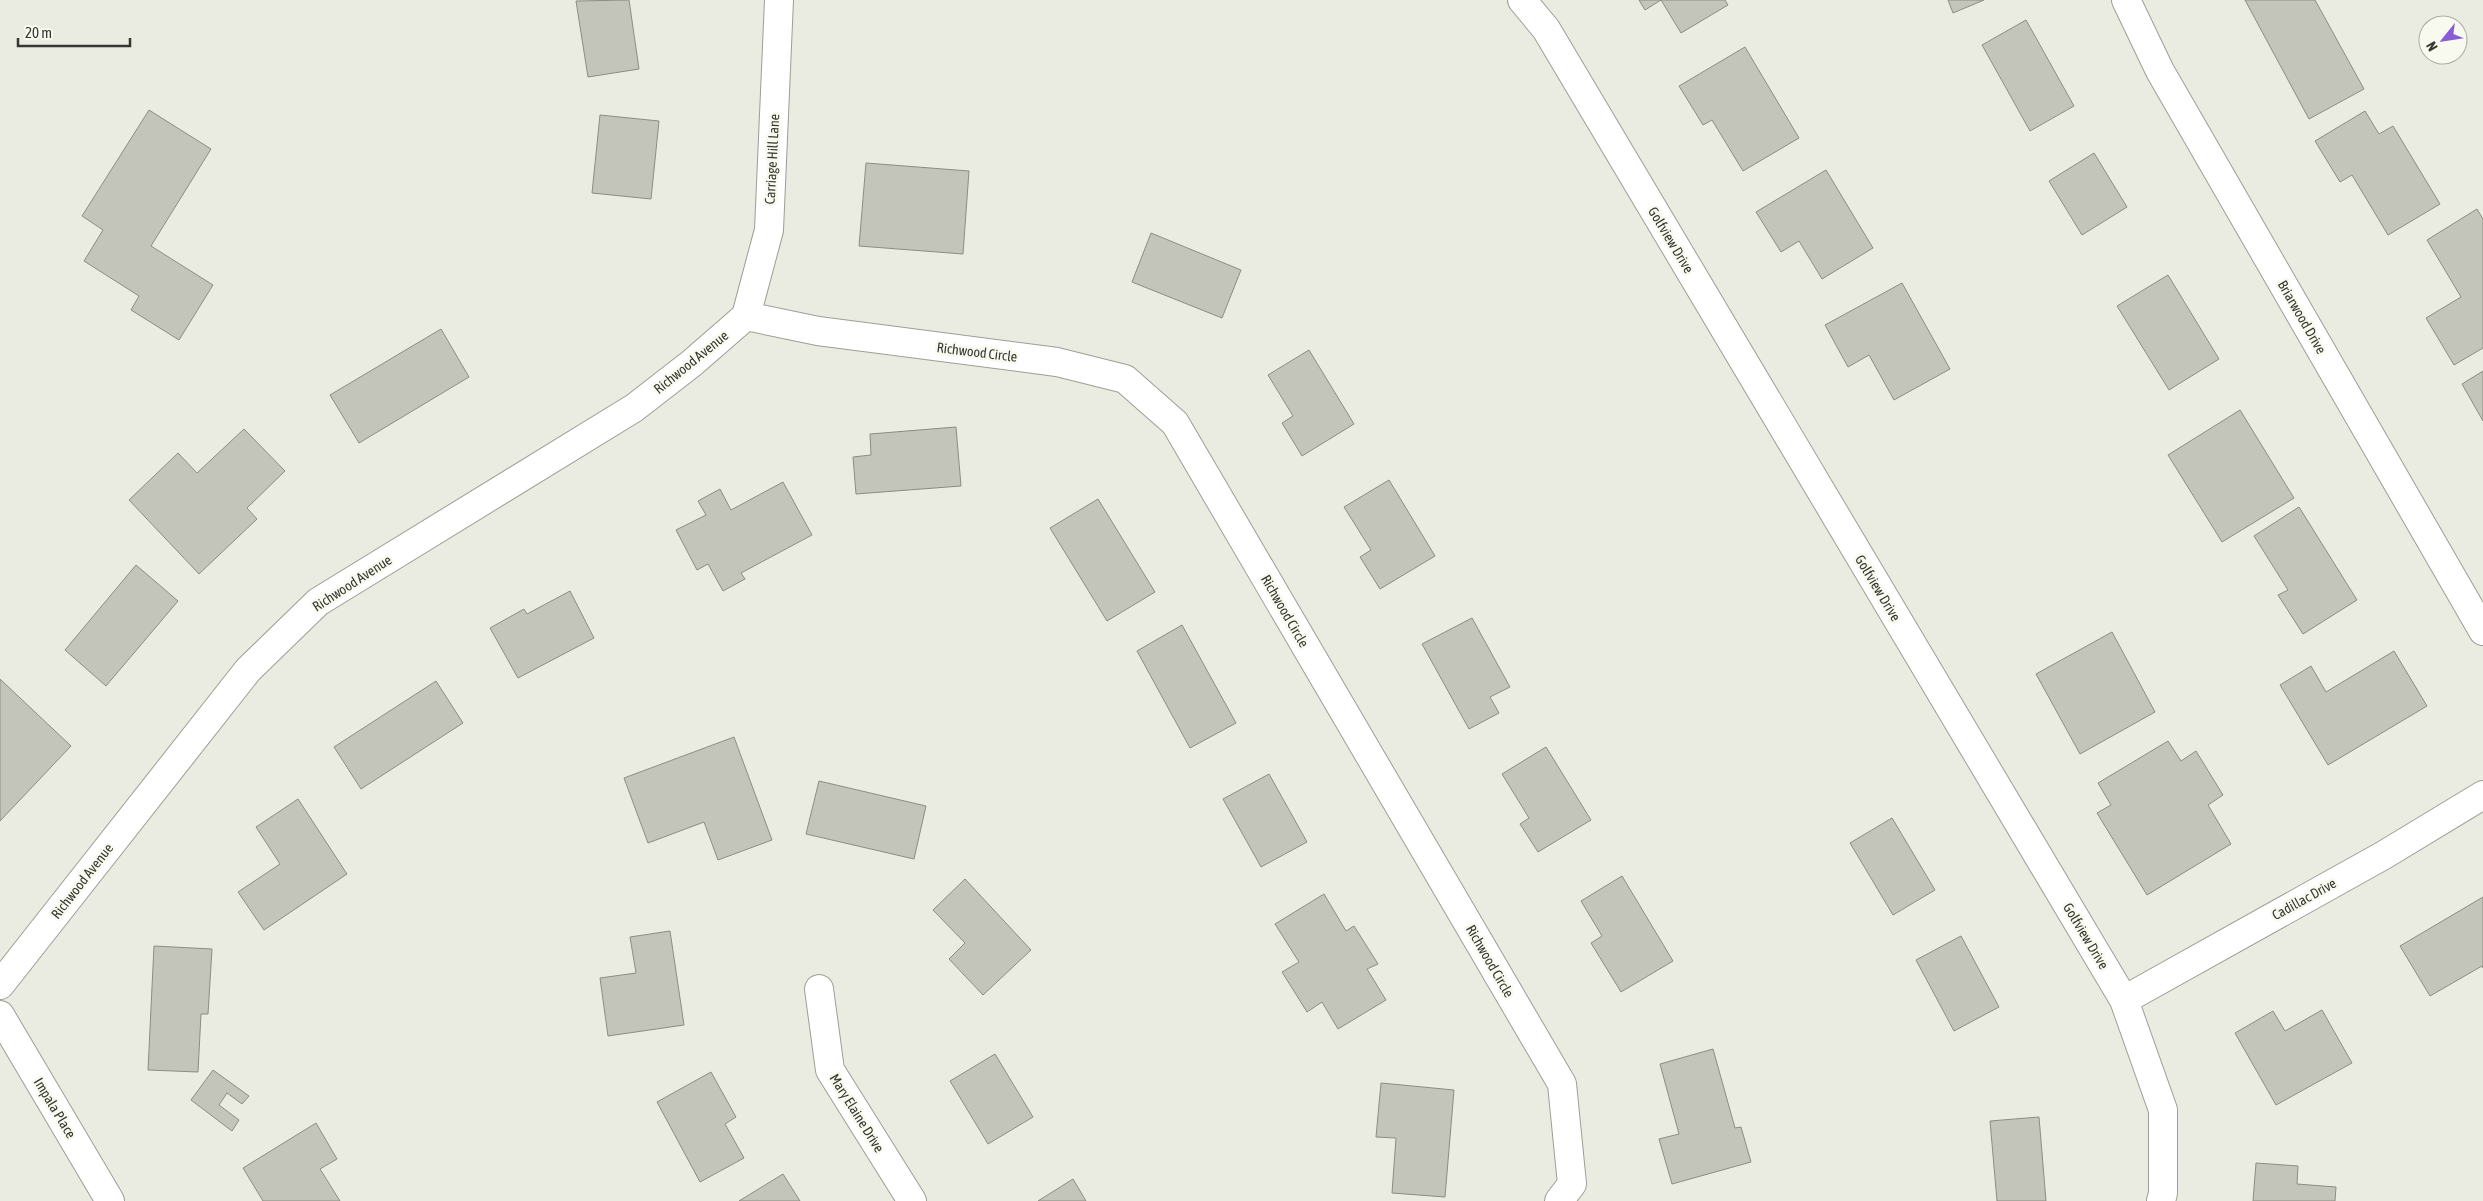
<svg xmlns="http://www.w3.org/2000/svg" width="2483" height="1201" font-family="'Asap Condensed',sans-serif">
<rect width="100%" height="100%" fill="#ebece1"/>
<!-- building -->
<g fill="#c4c5ba" stroke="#8c8c83">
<path d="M629 0 639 69 588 77 576 1Z"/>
<path d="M1639 0H1725L1728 5 1681 33 1661 0 1645 10Z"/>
<path d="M1948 0H1984L1953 13Z"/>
<path d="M2245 0H2315L2364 89 2309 119Z"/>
<path d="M2026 20 2074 106 2030 131 1982 45Z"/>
<path d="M1745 47 1799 138 1743 171 1712 120 1703 125 1679 86Z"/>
<path d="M149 110 211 149 151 246 213 285 179 340 131 310 139 296 84 261 103 230 82 216Z"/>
<path d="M2365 111 2379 134 2393 126 2440 204 2388 235 2352 175 2340 182 2315 141Z"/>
<path d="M600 115 659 121 651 199 592 193Z"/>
<path d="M2094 153 2127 207 2082 235 2049 181Z"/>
<path d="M866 163 969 171 963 254 859 246Z"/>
<path d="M1826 170 1873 248 1822 279 1799 241 1781 252 1756 212Z"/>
<path d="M2477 209 2483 219V348L2454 365 2426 318 2461 297 2427 240Z"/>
<path d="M1151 233 1241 270 1222 318 1132 282Z"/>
<path d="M2168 275 2219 359 2169 390 2117 306Z"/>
<path d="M1902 283 1950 369 1894 400 1869 355 1848 367 1825 325Z"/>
<path d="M441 329 469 377 359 443 330 395Z"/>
<path d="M1309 350 1354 424 1302 456 1282 423 1293 416 1268 375Z"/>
<path d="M2483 371V421L2462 384Z"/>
<path d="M2240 410 2294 498 2222 542 2168 455Z"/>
<path d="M956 427 961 486 856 494 853 457 871 455 870 434Z"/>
<path d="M244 429 285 471 247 508 257 519 199 574 129 500 178 453 197 473Z"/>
<path d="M1389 480 1435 556 1380 589 1360 557 1371 550 1344 507Z"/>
<path d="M783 482 812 535 741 573 745 579 723 591 708 564 697 570 676 530 706 515 698 501 720 489 731 510Z"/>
<path d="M1098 499 1155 592 1107 621 1050 528Z"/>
<path d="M2299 507 2357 600 2303 634 2278 595 2288 590 2254 536Z"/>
<path d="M136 565 178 601 106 686 65 650Z"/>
<path d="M570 591 594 638 518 678 490 628 524 609 527 614Z"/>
<path d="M1472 618 1510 687 1490 697 1499 713 1469 729 1422 644Z"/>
<path d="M1182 625 1236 723 1190 748 1137 651Z"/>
<path d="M2112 632 2155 712 2080 754 2036 674Z"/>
<path d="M2394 651 2427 706 2328 765 2280 685 2311 666 2326 692Z"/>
<path d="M0 679 71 746 0 821Z"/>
<path d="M436 681 463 723 361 789 334 747Z"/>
<path d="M734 737 772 840 718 860 704 822 648 843 624 778Z"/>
<path d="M2168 741 2181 761 2196 751 2223 795 2208 805 2231 844 2147 895 2097 813 2111 805 2098 783Z"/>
<path d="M1546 747 1591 820 1538 852 1520 824 1529 818 1502 774Z"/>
<path d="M1269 774 1307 842 1261 867 1223 799Z"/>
<path d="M819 781 926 806 914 859 806 834Z"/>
<path d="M298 799 347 874 264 930 238 892 280 864 256 827Z"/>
<path d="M1892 818 1935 890 1893 915 1850 843Z"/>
<path d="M1622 876 1673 961 1621 992 1591 943 1602 936 1581 901Z"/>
<path d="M965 879 1031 950 983 995 949 959 965 943 933 910Z"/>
<path d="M1324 894 1346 931 1354 926 1378 964 1367 969 1386 1000 1338 1029 1322 1002 1307 1012 1282 972 1299 962 1275 924Z"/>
<path d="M2483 897V968L2482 966 2430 996 2400 946Z"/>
<path d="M670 931 684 1025 608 1036 600 978 636 973 630 937Z"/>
<path d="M1961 936 1999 1007 1954 1031 1916 960Z"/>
<path d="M154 946 212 949 208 1014H201L198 1072 148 1070Z"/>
<path d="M2322 1010 2352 1063 2276 1105 2235 1033 2273 1011 2285 1031Z"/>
<path d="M1713 1049 1735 1128 1741 1127 1751 1162 1672 1184 1659 1139 1679 1134 1660 1064Z"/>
<path d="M995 1054 1033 1117 988 1144 950 1081Z"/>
<path d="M213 1070 249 1096 242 1104 227 1093 219 1105 239 1120 232 1131 191 1100Z"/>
<path d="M711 1072 736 1117 725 1124 744 1158 700 1182 657 1102Z"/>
<path d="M1381 1083 1454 1090 1445 1197 1392 1193 1396 1138 1376 1137Z"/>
<path d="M2039 1117 2046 1201H1997L1990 1121Z"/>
<path d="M316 1123 337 1159 320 1169 340 1201H263L243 1168Z"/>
<path d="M2256 1163 2298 1166 2297 1184 2336 1187 2335 1201H2253Z"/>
<path d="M783 1174 800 1201H739Z"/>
<path d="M1073 1179 1086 1201H1038Z"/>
</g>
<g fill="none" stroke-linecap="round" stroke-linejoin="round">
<defs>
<g id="street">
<path d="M1522 0 1546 29 2124 1000 2163 1110V1193L2161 1201"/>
<path d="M2126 0 2160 71 2483 631"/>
<path d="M746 316 818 331 1057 362 1125 379 1175 423 1562 1084 1572 1184 1559 1201"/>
<path d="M746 316 769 230 779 0"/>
<path d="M0 985 248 670 318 602 634 408 692 363 746 316"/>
<path d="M819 989 830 1070 912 1201"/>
<path d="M2124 1000 2384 855 2483 795"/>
<path d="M0 1015 110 1201"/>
</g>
</defs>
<!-- street casing -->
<use href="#street" stroke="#9d9e94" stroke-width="30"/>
<!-- street -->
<use href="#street" stroke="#fff" stroke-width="28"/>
</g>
<g text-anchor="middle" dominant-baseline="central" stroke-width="5" stroke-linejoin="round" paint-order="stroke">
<!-- street labels -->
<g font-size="14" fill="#353631" stroke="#f9faef">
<text transform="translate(772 159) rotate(-87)">Carriage Hill Lane</text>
<text transform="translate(1671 240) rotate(59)">Golfview Drive</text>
<text transform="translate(2302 317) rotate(60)">Briarwood Drive</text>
<text transform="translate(977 352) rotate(7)">Richwood Circle</text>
<text transform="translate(691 362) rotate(-39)">Richwood Avenue</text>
<text transform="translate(352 583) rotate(-33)">Richwood Avenue</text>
<text transform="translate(1878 588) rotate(59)">Golfview Drive</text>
<text transform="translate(1285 611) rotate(60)">Richwood Circle</text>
<text transform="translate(82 881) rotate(-52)">Richwood Avenue</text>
<text transform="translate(2304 899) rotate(-29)">Cadillac Drive</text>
<text transform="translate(2086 936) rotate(59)">Golfview Drive</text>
<text transform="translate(1490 961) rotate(60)">Richwood Circle</text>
<text transform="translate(55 1108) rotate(59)">Impala Place</text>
<text transform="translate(857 1113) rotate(58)">Mary Elaine Drive</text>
</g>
</g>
<!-- north arrow -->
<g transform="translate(2443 40) rotate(240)"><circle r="24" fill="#f9faef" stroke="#abaca3"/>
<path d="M0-4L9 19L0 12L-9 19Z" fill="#8a5dd7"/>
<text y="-8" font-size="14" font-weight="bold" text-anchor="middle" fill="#353631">N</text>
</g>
<!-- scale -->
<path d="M18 38v8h112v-8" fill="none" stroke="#353631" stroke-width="2.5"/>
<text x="25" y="38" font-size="15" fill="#353631" stroke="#f9faef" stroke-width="4" paint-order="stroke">20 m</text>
</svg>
